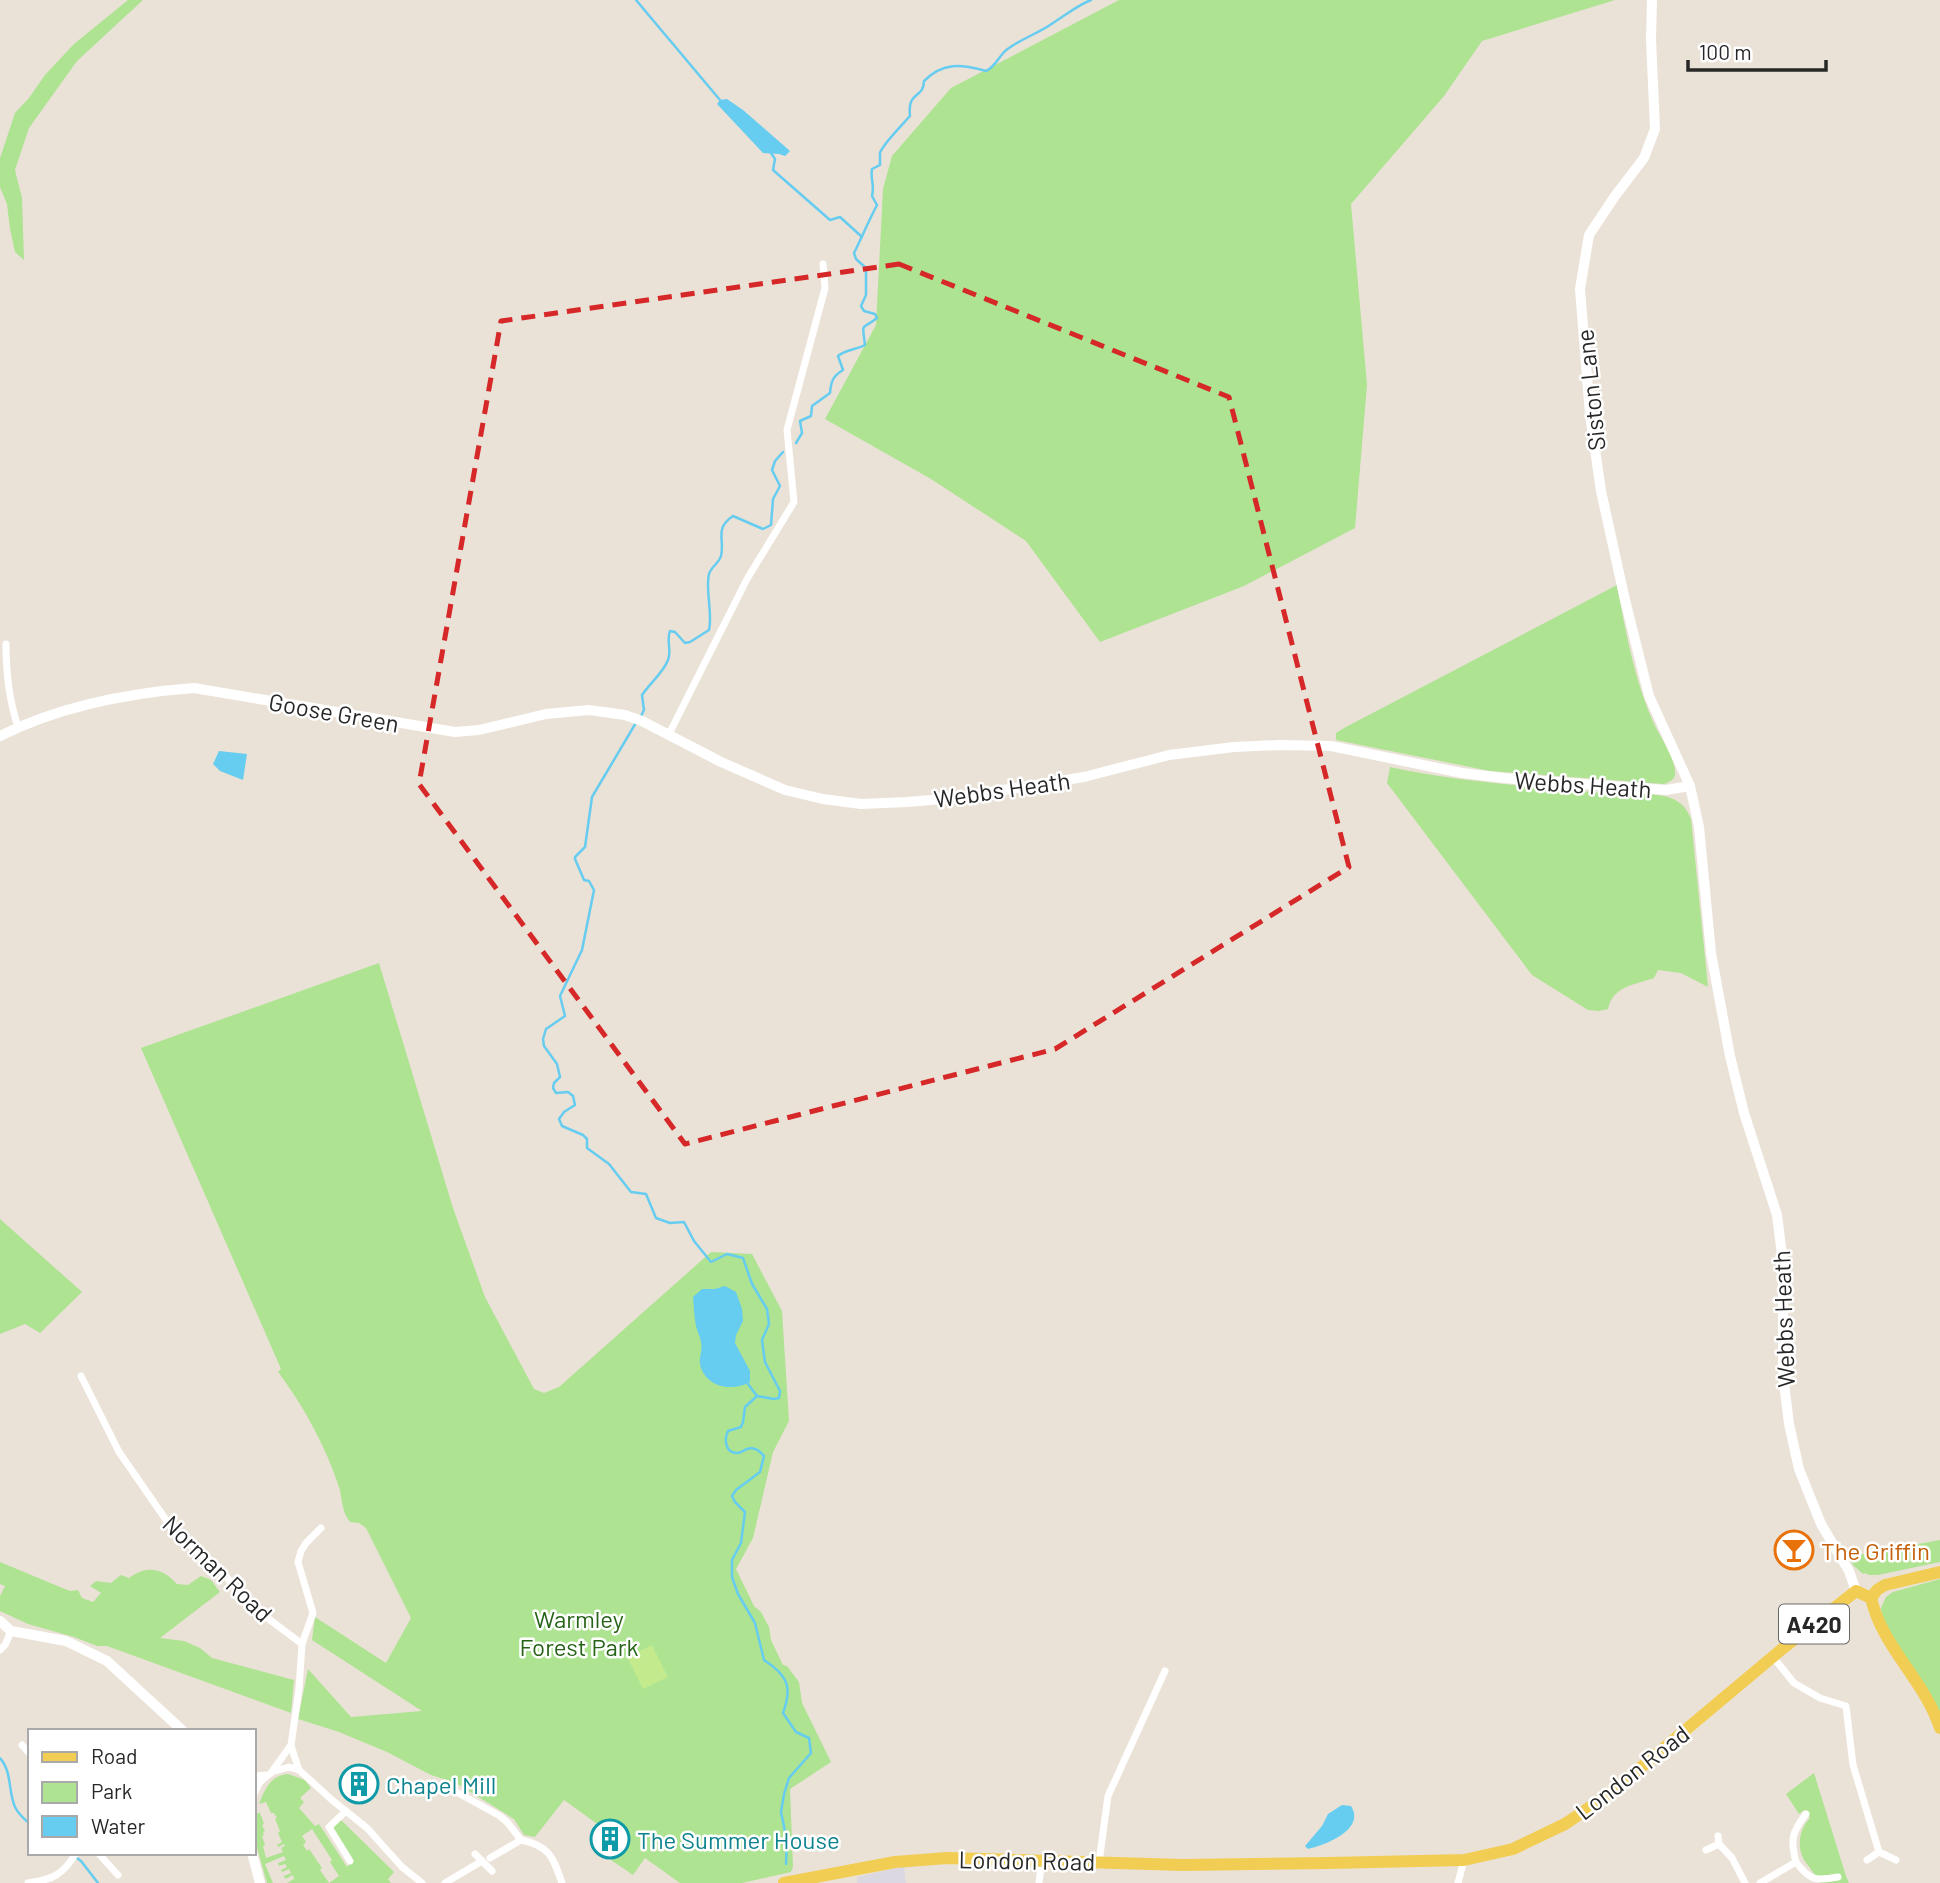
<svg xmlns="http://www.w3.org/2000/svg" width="1940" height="1883" font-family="Barlow,sans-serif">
<rect width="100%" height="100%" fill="#eae2d7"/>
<!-- industrial -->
<path fill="#dbd8e2" d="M904 1866 906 1883H857V1877Z"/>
<!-- green -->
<g fill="#ade391">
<path d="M128 0H143L77 61 29 128 15 170 22 198 24 260 15 252 10 229 7 204 0 187V158L15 113 29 98 45 75 74 44Z"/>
<path d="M1119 0H1615L1482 41 1444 96 1351 204 1367 385 1355 528 1244 586 1100 642 1026 541 931 479 825 419 876 325 883 189 892 156 951 88Z"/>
<path d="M1617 585C1626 634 1635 683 1656 728 1662 739 1676 761 1675 774 1675 780 1669 782 1664 784L1490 771 1336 740V733L1344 728Z"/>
<path d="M1390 767C1462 783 1537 786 1610 794 1628 796 1647 792 1664 796 1678 799 1686 806 1691 819L1708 987 1681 973 1658 970 1654 978C1634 985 1613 986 1608 1009L1599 1011 1588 1010 1532 975 1387 783Z"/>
<path d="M379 963 453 1208 485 1297 534 1389 544 1393 559 1387 711 1252 752 1254 782 1311 789 1421 773 1452 753 1538 736 1569 754 1606 761 1612 769 1627 771 1640 783 1665 787 1666 799 1682 802 1703 831 1762 790 1789 793 1867 791 1872 742 1883H680L645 1858 633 1875 611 1860 613 1857 607 1852 604 1856 594 1849 607 1831 564 1800 535 1837 524 1835 514 1819 456 1783 431 1775 387 1752 339 1732 298 1719 308 1669 351 1717 422 1711 312 1640 315 1617 386 1663 411 1618 366 1528 359 1523 350 1522C341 1511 343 1500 339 1487 326 1447 303 1405 278 1372L281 1369 141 1048Z"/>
<path d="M0 1219 82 1292 40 1333 25 1324 0 1334Z"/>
<path d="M1940 1540V1562L1878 1575H1869L1865 1573 1863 1574 1854 1566 1846 1554 1852 1548 1858 1555Z"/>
<path d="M0 1562 60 1587 70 1591 78 1590 82 1598 93 1602 101 1593 90 1586 96 1581 111 1583 121 1575 129 1578C147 1565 162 1568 177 1584L188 1585 201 1576 211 1580 220 1592 160 1638 184 1641 200 1648 212 1658 294 1680 291 1713 107 1646H97L74 1637 28 1624 0 1611V1596L5 1586 0 1584Z"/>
<path d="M1940 1579V1715L1889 1633 1882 1615 1881 1608 1886 1597 1893 1592Z"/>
<path d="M1814 1773 1846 1876 1849 1883H1820C1816 1875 1812 1871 1807 1864 1796 1851 1798 1830 1810 1818L1804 1810 1799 1814 1786 1794Z"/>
<path d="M288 1774 305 1780 311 1788 300 1798 304 1802 299 1808 315 1826 319 1824 347 1867 352 1861 332 1828 341 1820 394 1872 388 1879 391 1883H329L339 1876 330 1862 332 1860 312 1829 302 1836 306 1842 303 1845 307 1851 309 1849 322 1868 320 1870 329 1883H287L294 1879 293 1875 285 1879 284 1876 291 1873 289 1869 282 1872 281 1870 287 1867 285 1864 279 1866 278 1863 286 1860 284 1856 265 1864 273 1883H267L254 1837 256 1813H260L264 1824 262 1825 265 1831 263 1832 264 1835 262 1836 265 1845 263 1846 266 1858 283 1852 281 1848 285 1846 284 1844 278 1847 277 1845 282 1842 278 1833 280 1831 275 1819 277 1818 274 1813H271L266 1802 259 1804C265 1789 270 1776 288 1774Z"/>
</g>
<!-- pitch -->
<path fill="#c3ea8d" d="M652 1645 668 1677 643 1689 627 1657Z"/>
<!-- water -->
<g fill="#66ccf0">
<path d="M727 99 743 110 790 151 785 156 779 154 763 153 717 104 720 100Z"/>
<path d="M219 751 247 754 243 780 220 771 213 764Z"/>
<path d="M725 1286 736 1292 742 1309 743 1321 736 1335 735 1343 750 1371V1382C733 1392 705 1388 700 1364 699 1357 703 1349 701 1342 700 1336 697 1331 696 1326 694 1317 694 1307 693 1297L702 1289H715Z"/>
<path d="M1342 1805 1351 1806C1366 1829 1326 1845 1308 1849L1305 1846 1322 1826 1328 1814Z"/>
</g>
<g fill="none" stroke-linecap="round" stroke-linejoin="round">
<!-- stream -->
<g stroke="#66ccf0" stroke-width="2.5">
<path d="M636 0 720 100"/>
<path d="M771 153 775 159 773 170 830 220 840 217 862 237"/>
<path d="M796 443 802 433 800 421 811 416 812 406 830 393C831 381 833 376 843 370L838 356C846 349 856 350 865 345 862 320 861 331 877 318L875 314 864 311 861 306 866 295V268L856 259 854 253C862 237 869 220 877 205L872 196C875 185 870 179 872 169L880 165C880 161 880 157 880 153 882 145 903 124 910 116 907 90 924 99 924 81 943 62 961 64 986 71 997 66 999 54 1009 48 1023 38 1039 33 1053 23 1066 15 1076 6 1091 0"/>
<path d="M641 716 644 710 642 695C650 683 663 673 668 660 672 651 666 640 670 631L675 632 685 643 690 642 709 630C713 614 705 589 709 574 711 567 719 563 721 556 725 539 714 529 733 516L763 529 771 525 773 499 780 486 772 470 775 461 783 452"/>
<path d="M637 721 592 797 585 847 575 857V859L584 880 589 881 594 890 582 950 560 996 565 1016 546 1029 543 1039 544 1046 557 1064 560 1077 554 1083 553 1088 556 1093 568 1092 573 1096 575 1105 564 1112 559 1119 562 1126 583 1135 587 1139V1148L609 1164 631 1192 646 1194 656 1218 670 1223 684 1222 694 1241 711 1262 727 1254 743 1258 752 1284 767 1309 769 1324 762 1340 765 1362 780 1391 779 1398 774 1399 757 1396"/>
<path d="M748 1384 757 1396 745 1407 743 1422 741 1427 728 1431C724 1439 725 1454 738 1453 744 1452 747 1446 755 1449 759 1450 761 1453 764 1456L760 1472 736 1490 732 1496 735 1502 745 1512 741 1543 732 1560V1577L738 1594 755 1623 764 1660C787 1675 793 1686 783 1713L796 1732 809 1738 811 1753 789 1778 784 1794 781 1812 787 1841 786 1864"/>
<path d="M0 1758C12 1771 8 1791 15 1807 18 1814 24 1819 30 1824"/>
<path d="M70 1853 81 1861 98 1883"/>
</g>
<!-- street -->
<g stroke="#fff" stroke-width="7">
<path d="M6 644C6 672 9 700 18 727"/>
<path d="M669 734 747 579 794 502 787 430 825 288 823 264"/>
<path d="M81 1376 119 1452 171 1527 180 1538 217 1565 236 1589 253 1607 302 1644"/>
<path d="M0 1650 5 1645 11 1631"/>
<path d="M1773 1657 1794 1683 1820 1698 1846 1706 1853 1765 1879 1852 1896 1860"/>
<path d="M22 1745 30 1754"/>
<path d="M291 1746 299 1770"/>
<path d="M275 1771 289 1767 299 1770 332 1800 367 1828 402 1867 422 1883"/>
<path d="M271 1773 291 1745 299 1689 302 1644 313 1613 298 1562 301 1551 306 1543 321 1528"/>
<path d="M254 1776 268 1775 260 1782 254 1794"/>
<path d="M451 1789 500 1816 507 1822 521 1840"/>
<path d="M346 1811 329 1827 350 1861"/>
<path d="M1718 1836 1719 1844 1732 1858 1745 1883"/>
<path d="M1706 1850 1719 1844"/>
<path d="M98 1853 118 1875"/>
<path d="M475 1854 492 1871"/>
<path d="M490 1858 521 1840C550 1846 553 1857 562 1883"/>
<path d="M1867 1860 1879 1852"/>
<path d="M1099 1862 1108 1796 1165 1671"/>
<path d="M1796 1862C1810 1881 1816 1881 1838 1877"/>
<path d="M28 1883C52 1880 63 1875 76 1853"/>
<path d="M445 1883 482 1861"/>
<path d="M1039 1883 1042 1860"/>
<path d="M1458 1883 1464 1860"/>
<path d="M1760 1883 1796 1862C1790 1840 1792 1832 1806 1814"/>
</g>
<!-- secondary -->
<g stroke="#fff" stroke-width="10">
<path d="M1652 0 1651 39 1655 129 1644 158 1615 196 1589 235 1580 289 1590 415 1601 491 1625 600 1649 696 1690 786 1699 827 1711 953 1730 1056 1744 1113 1777 1215 1783 1263V1375L1789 1424 1799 1469 1821 1524 1849 1571 1856 1591"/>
<path d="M0 736C60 706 128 693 194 688L455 732 479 730 546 714 589 710 625 715 642 721 721 762 785 790 823 799 861 804 907 802 954 798 1084 777 1169 755 1234 747 1279 745 1331 746 1462 773 1504 778 1666 790 1690 786"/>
<path d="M0 1621 11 1631 66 1641 107 1661 183 1731"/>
<path d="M252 1853 260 1883"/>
</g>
<!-- primary -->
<g stroke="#f2cd54" stroke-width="12">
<path d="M1871 1598C1882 1647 1925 1681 1940 1728"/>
<path d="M1871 1598 1877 1590 1885 1585 1940 1572"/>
<path d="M784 1883 895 1862 947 1858 1183 1865 1328 1863 1464 1860 1513 1849 1565 1824 1608 1795 1782 1649 1856 1591 1871 1598"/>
</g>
</g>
<!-- marked area -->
<path fill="none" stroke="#d62828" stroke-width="5" stroke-dasharray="14 9" stroke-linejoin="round" d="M899 264 1229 397 1349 867 1055 1049 685 1144 419 784 501 321Z"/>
<!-- icons -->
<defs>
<symbol id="bar-ring" viewBox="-11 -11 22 22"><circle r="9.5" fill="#fff" stroke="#e8710a" stroke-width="1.5"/><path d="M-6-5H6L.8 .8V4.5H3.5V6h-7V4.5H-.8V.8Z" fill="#e8710a"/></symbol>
<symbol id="building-ring" viewBox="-11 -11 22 22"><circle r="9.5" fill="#fff" stroke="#0f9aa8" stroke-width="1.5"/><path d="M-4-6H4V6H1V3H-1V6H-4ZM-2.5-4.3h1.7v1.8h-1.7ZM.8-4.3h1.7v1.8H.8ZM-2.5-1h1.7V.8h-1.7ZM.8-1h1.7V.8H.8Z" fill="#0f9aa8"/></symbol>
</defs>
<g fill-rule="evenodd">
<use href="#bar-ring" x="1772" y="1528" width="44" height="44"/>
<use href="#building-ring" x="337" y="1762" width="44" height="44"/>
<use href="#building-ring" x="588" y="1817" width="44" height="44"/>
</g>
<g text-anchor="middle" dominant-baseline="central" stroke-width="5" stroke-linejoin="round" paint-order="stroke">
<!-- shield labels -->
<rect fill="#fff" stroke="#686868" stroke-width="2" x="1779" y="1604.5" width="70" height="39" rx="5"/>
<g font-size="23" font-weight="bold" fill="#272727">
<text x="1814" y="1624">A420</text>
</g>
<!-- street labels -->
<g font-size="24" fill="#272727" stroke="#fff">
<text transform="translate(1590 390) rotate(-96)">Siston Lane</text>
<text transform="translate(334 712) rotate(10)">Goose Green</text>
<text transform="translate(1583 784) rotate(4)">Webbs Heath</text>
<text transform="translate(1002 789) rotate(-8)">Webbs Heath</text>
<text transform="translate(1783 1319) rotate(-92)">Webbs Heath</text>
<text transform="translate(218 1568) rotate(44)">Norman Road</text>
<text transform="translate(1632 1772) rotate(-38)">London Road</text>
<text transform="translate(1027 1860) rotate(1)">London Road</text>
</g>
<!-- food labels -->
<g font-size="24" fill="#c56008" stroke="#fff" text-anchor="start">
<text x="1821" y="1550">The Griffin</text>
</g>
<!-- park labels -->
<g font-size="24" fill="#276317" stroke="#fff">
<text x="579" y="1618">Warmley<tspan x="579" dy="28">Forest Park</tspan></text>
</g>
<!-- culture labels -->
<g font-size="24" fill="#0d838f" stroke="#fff" text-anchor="start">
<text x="386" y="1784">Chapel Mill</text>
<text x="637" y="1839">The Summer House</text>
</g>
</g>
<!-- legend -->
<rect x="28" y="1729" width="228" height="126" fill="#ffffff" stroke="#a9a9a9" stroke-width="2"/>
<rect x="42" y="1752" width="35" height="10" fill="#f2cd54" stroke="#a9a9a9" stroke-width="2"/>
<text x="91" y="1764" font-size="21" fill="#272727">Road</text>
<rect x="42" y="1782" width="35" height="21" fill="#ade391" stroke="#a9a9a9" stroke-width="2"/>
<text x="91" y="1799" font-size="21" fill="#272727">Park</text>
<rect x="42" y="1816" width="35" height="21" fill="#66ccf0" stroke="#a9a9a9" stroke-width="2"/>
<text x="91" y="1834" font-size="21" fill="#272727">Water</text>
<!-- scale -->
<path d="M1688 60v10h138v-10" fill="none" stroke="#272727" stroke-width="3.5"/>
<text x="1699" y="60" font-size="21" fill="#272727" stroke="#ffffff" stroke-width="5" paint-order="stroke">100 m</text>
</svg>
